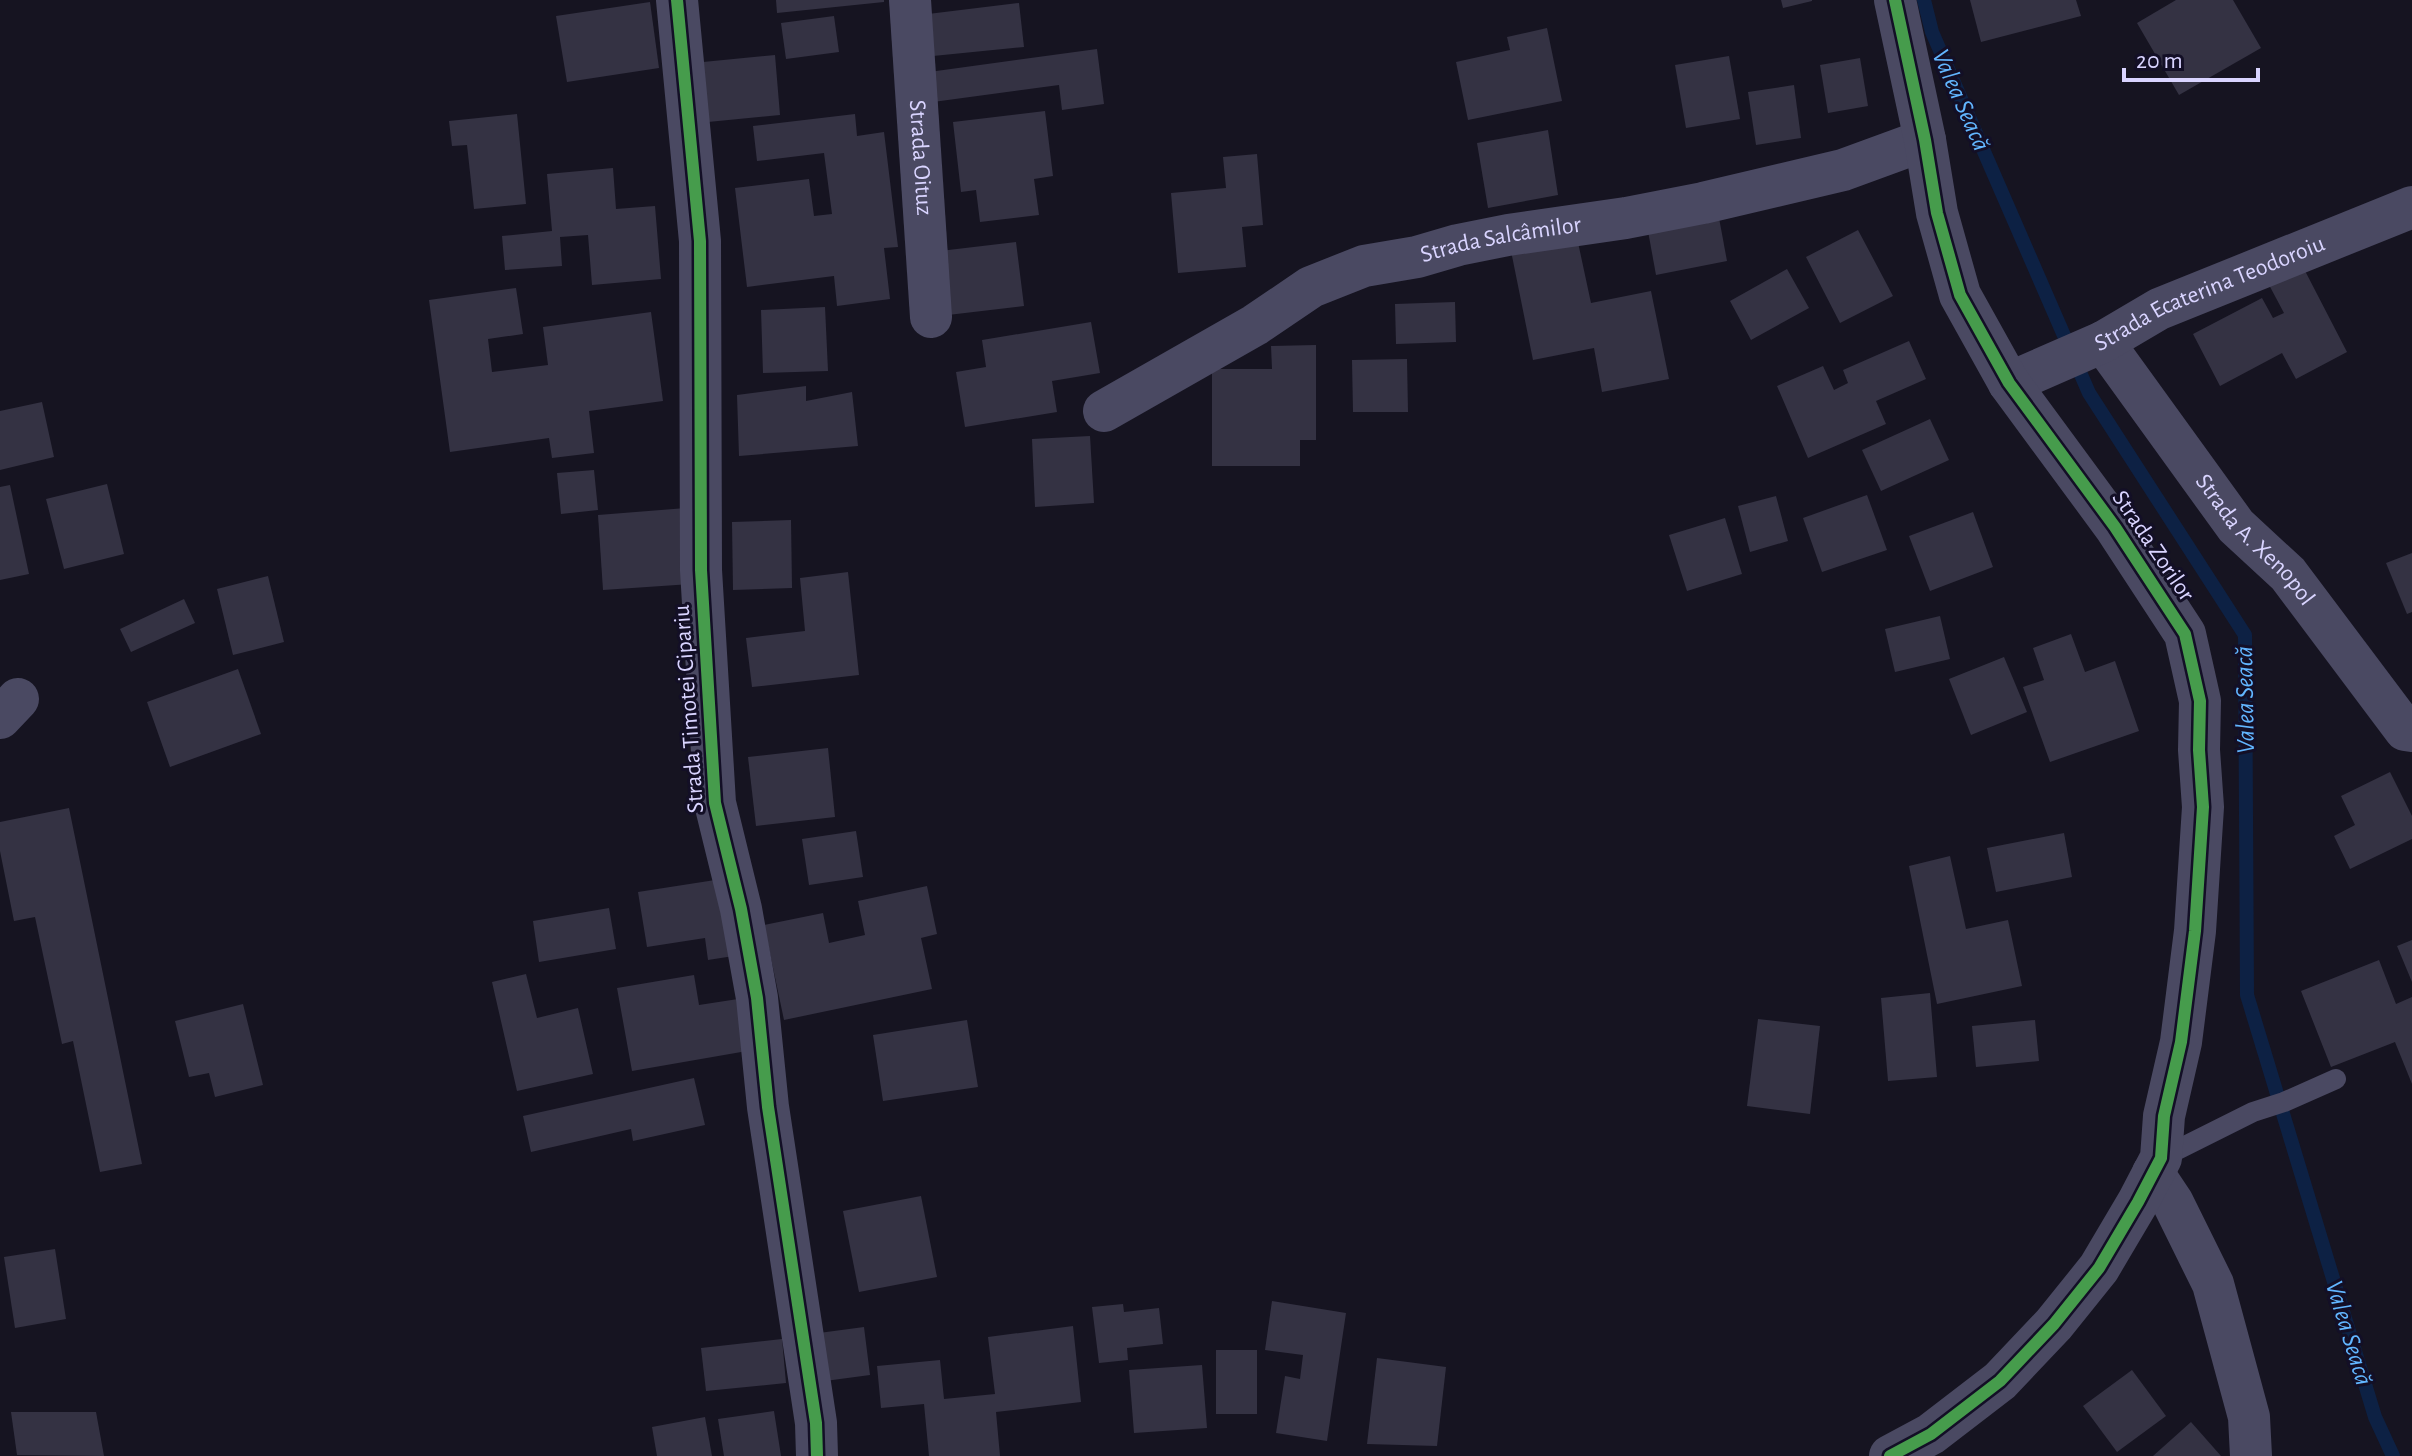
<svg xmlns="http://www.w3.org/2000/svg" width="2412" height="1456" font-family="'Alegreya Sans',sans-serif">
<rect width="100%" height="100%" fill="#161421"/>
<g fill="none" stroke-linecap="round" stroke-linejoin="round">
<!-- stream -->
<path stroke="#0d2144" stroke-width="14" d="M1924 0 1932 32 2089 393 2245 635 2247 995 2375 1417 2393 1456"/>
</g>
<!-- building -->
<g fill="#343243">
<path d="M776 0H884V2L777 13Z"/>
<path d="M1781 0H1812V1L1783 8Z"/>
<path d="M1970 0H2076L2081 16 1981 42Z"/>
<path d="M2176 0H2233L2261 48 2179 95 2137 23Z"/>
<path d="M650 2 659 68 567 82 556 16Z"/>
<path d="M1019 3 1024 47 933 56 928 14Z"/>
<path d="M834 16 839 52 786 59 781 23Z"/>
<path d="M1547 28 1562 101 1468 120 1456 62 1510 50 1507 37Z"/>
<path d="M1097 49 1104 104 1062 110 1059 85 933 102 929 72Z"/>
<path d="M775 55 780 115 708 122 703 62Z"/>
<path d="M1729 56 1740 119 1686 128 1675 65Z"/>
<path d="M1860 58 1868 106 1828 113 1820 65Z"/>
<path d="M1794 85 1801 138 1756 145 1748 92Z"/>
<path d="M1045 111 1053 176 1034 179 1039 215 980 222 976 190 961 192 953 122Z"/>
<path d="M517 114 526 204 474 209 467 145 452 146 449 121Z"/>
<path d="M855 114 857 136 884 132 898 247 884 248 890 299 837 306 834 276 747 287 735 188 809 179 814 216 832 214 824 153 757 161 753 126Z"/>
<path d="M1548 130 1558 195 1488 208 1477 143Z"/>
<path d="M1257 154 1263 225 1242 227 1246 267 1178 273 1171 193 1226 188 1223 157Z"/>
<path d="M613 168 616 209 655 206 661 279 592 285 588 235 560 237 562 266 505 270 502 236 552 231 547 174Z"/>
<path d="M1717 207 1727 261 1656 275 1646 220Z"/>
<path d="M1858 230 1893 296 1840 323 1806 257Z"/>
<path d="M1576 233 1591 303 1651 291 1669 379 1602 392 1594 348 1533 360 1510 246Z"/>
<path d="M1016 242 1024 306 948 315 940 251Z"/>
<path d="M2302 265 2347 352 2296 379 2282 353 2220 386 2193 334 2262 298 2273 318 2284 313 2268 283Z"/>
<path d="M1787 269 1809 308 1751 340 1730 301Z"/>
<path d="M516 288 523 334 488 339 492 372 548 365 543 327 651 312 663 401 589 411 594 453 552 458 549 438 450 452 429 300Z"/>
<path d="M1455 302 1456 342 1396 344 1395 304Z"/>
<path d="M825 307 828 371 763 373 761 310Z"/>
<path d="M1091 322 1100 373 1052 381 1057 412 965 427 956 372 986 367 982 340Z"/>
<path d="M1909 341 1926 379 1876 401 1886 424 1808 458 1777 386 1823 366 1834 390 1848 383 1843 370Z"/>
<path d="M1316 345V440H1300V466H1212V369H1272L1271 346Z"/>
<path d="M1407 359 1408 412H1353L1352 360Z"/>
<path d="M806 386V401L852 392 858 446 739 456 737 395Z"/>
<path d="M42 402 54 457 0 470V411Z"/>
<path d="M1930 419 1949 460 1881 491 1862 450Z"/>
<path d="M1090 436 1094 503 1035 507 1032 439Z"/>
<path d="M594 470 598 510 561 514 557 473Z"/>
<path d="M107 484 124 554 64 569 46 499Z"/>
<path d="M10 485 29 574 0 580V487Z"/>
<path d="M1867 495 1887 550 1822 572 1803 518Z"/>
<path d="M1776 496 1788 541 1750 552 1738 506Z"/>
<path d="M686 508 691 584 603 590 598 515Z"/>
<path d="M1973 512 1993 567 1930 591 1909 536Z"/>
<path d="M1725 518 1742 574 1687 591 1669 535Z"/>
<path d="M791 520 792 588 733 590 732 522Z"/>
<path d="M2412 553V612L2407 614 2386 563Z"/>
<path d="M848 572 859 675 752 687 746 638 805 631 800 578Z"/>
<path d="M268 576 284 642 233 655 217 589Z"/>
<path d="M184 599 195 623 131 652 120 629Z"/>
<path d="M1940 616 1950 659 1895 672 1885 629Z"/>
<path d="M2071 634 2085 672 2115 661 2139 731 2050 762 2023 687 2044 680 2033 648Z"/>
<path d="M2004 657 2027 712 1971 735 1949 679Z"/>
<path d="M238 669 261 734 170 767 147 702Z"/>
<path d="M828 748 835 817 756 826 748 757Z"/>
<path d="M2390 772 2412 816V839L2350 869 2334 836 2355 825 2341 796Z"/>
<path d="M69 808 142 1164 100 1172 73 1041 62 1044 35 917 14 921 0 851V822Z"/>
<path d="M856 831 863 877 809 885 802 839Z"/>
<path d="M2064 833 2072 877 1996 892 1987 848Z"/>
<path d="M1950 856 1966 929 2008 920 2022 986 1937 1004 1909 866Z"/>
<path d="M728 878 740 955 708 960 705 938 647 947 638 892Z"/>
<path d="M927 886 937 934 921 938 932 989 784 1020 764 925 823 913 829 943 865 935 858 901Z"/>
<path d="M609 908 616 949 539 962 533 921Z"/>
<path d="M2412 940V982L2397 946Z"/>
<path d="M2379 960 2396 1004 2412 997V1084L2395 1042 2331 1067 2301 991Z"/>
<path d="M526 974 537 1018 578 1008 593 1074 517 1091 492 982Z"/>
<path d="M694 975 699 1005 738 999 747 1051 632 1071 617 988Z"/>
<path d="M1930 993 1937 1077 1888 1081 1881 998Z"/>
<path d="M243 1004 263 1085 215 1097 209 1073 189 1077 175 1021Z"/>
<path d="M1758 1019 1820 1026 1810 1114 1747 1106Z"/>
<path d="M967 1020 978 1087 883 1101 873 1035Z"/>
<path d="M2035 1020 2039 1061 1976 1067 1972 1026Z"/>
<path d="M694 1078 705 1125 633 1141 631 1129 531 1152 523 1116Z"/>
<path d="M921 1196 937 1277 859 1292 843 1211Z"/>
<path d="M55 1249 66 1319 15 1328 4 1257Z"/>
<path d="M1272 1301 1346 1313 1327 1441 1276 1433 1285 1376 1300 1379 1303 1355 1265 1350Z"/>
<path d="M1123 1304 1124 1312 1159 1308 1163 1344 1127 1348 1128 1360 1099 1363 1092 1307Z"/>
<path d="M1073 1326 1081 1402 996 1412 1000 1456H929L924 1404 881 1408 877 1366 940 1360 944 1399 995 1394 988 1337Z"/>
<path d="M864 1327 870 1375 825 1381 819 1333Z"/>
<path d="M782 1339 786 1383 706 1391 701 1348Z"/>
<rect x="1216" y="1350" width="41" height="64"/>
<path d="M1377 1358 1446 1367 1437 1446 1367 1444Z"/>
<path d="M1202 1365 1207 1428 1134 1433 1129 1370Z"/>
<path d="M2132 1370 2166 1416 2117 1452 2083 1406Z"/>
<path d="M774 1411 781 1456H724L718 1419Z"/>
<path d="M11 1412H96L104 1456 17 1455Z"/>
<path d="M705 1417 712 1456H657L652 1427Z"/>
<path d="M2191 1422 2221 1456H2153Z"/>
</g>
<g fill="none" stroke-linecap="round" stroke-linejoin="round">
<!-- service -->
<path stroke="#4a4962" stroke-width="20" d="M2161 1158 2253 1112 2284 1102 2336 1079"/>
<!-- minor -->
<g stroke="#4a4962" stroke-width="42">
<path d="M677 0 700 241 701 570 715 803 741 909 757 998 768 1107 816 1423 817 1456"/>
<path id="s1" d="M910 0 931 317"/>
<path id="s2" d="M2103 342 2236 526 2288 574 2405 730 2412 731"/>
<path id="s3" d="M2009 383 2103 342 2159 309 2412 207"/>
<path id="s4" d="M1104 411 1255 325 1311 287 1364 266 1417 257 1458 245 1508 235 1626 218 1703 203 1843 170 1925 140"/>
<path d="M0 718 18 699"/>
<path d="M2153 1173 2173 1203 2213 1284 2249 1417 2251 1456"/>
<path d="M1890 1456 1931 1434 2000 1381 2054 1324 2099 1268 2138 1202 2161 1158 2164 1116 2181 1042 2195 931 2203 807 2199 750 2200 701 2185 634 2115 527 2009 383 1960 295 1937 213 1925 140 1895 0"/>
</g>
<defs>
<g id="cycleway">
<path d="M677 0 700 241 701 570 715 803 741 909 757 998 768 1107 816 1423 817 1456"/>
<path d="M1890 1456 1931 1434 2000 1381 2054 1324 2099 1268 2138 1202 2161 1158 2164 1116 2181 1042 2195 931 2203 807 2199 750 2200 701 2185 634 2115 527 2009 383 1960 295 1937 213 1925 140 1895 0"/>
</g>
</defs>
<!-- cycleway casing -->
<use href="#cycleway" stroke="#130f26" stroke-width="17"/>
<!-- cycleway -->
<use href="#cycleway" stroke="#469c4c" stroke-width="12"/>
</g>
<g text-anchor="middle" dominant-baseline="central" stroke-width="6" stroke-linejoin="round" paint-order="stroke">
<!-- street labels -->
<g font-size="24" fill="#d9d4ff" stroke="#130f26">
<text stroke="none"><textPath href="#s1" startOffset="158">Strada Oituz</textPath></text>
<text stroke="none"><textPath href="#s4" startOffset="438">Strada Salcâmilor</textPath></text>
<text stroke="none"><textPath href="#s3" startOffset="220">Strada Ecaterina Teodoroiu</textPath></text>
<text stroke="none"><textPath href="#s2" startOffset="250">Strada A. Xenopol</textPath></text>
<text transform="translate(2153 546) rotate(56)">Strada Zorilor</text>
<text transform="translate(689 709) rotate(-94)">Strada Timotei Cipariu</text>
</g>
<!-- water labels -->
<g font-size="26" font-style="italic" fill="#62b6ff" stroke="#130f26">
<text transform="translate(1961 100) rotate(66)">Valea Seacă</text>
<text transform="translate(2245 700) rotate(-91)">Valea Seacă</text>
<text transform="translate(2349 1333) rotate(73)">Valea Seacă</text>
</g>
</g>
<!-- scale -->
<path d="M2124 68v12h134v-12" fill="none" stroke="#d9d4ff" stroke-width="4"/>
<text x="2136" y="68" font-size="24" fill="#d9d4ff" stroke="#130f26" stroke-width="6" paint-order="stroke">20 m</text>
</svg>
